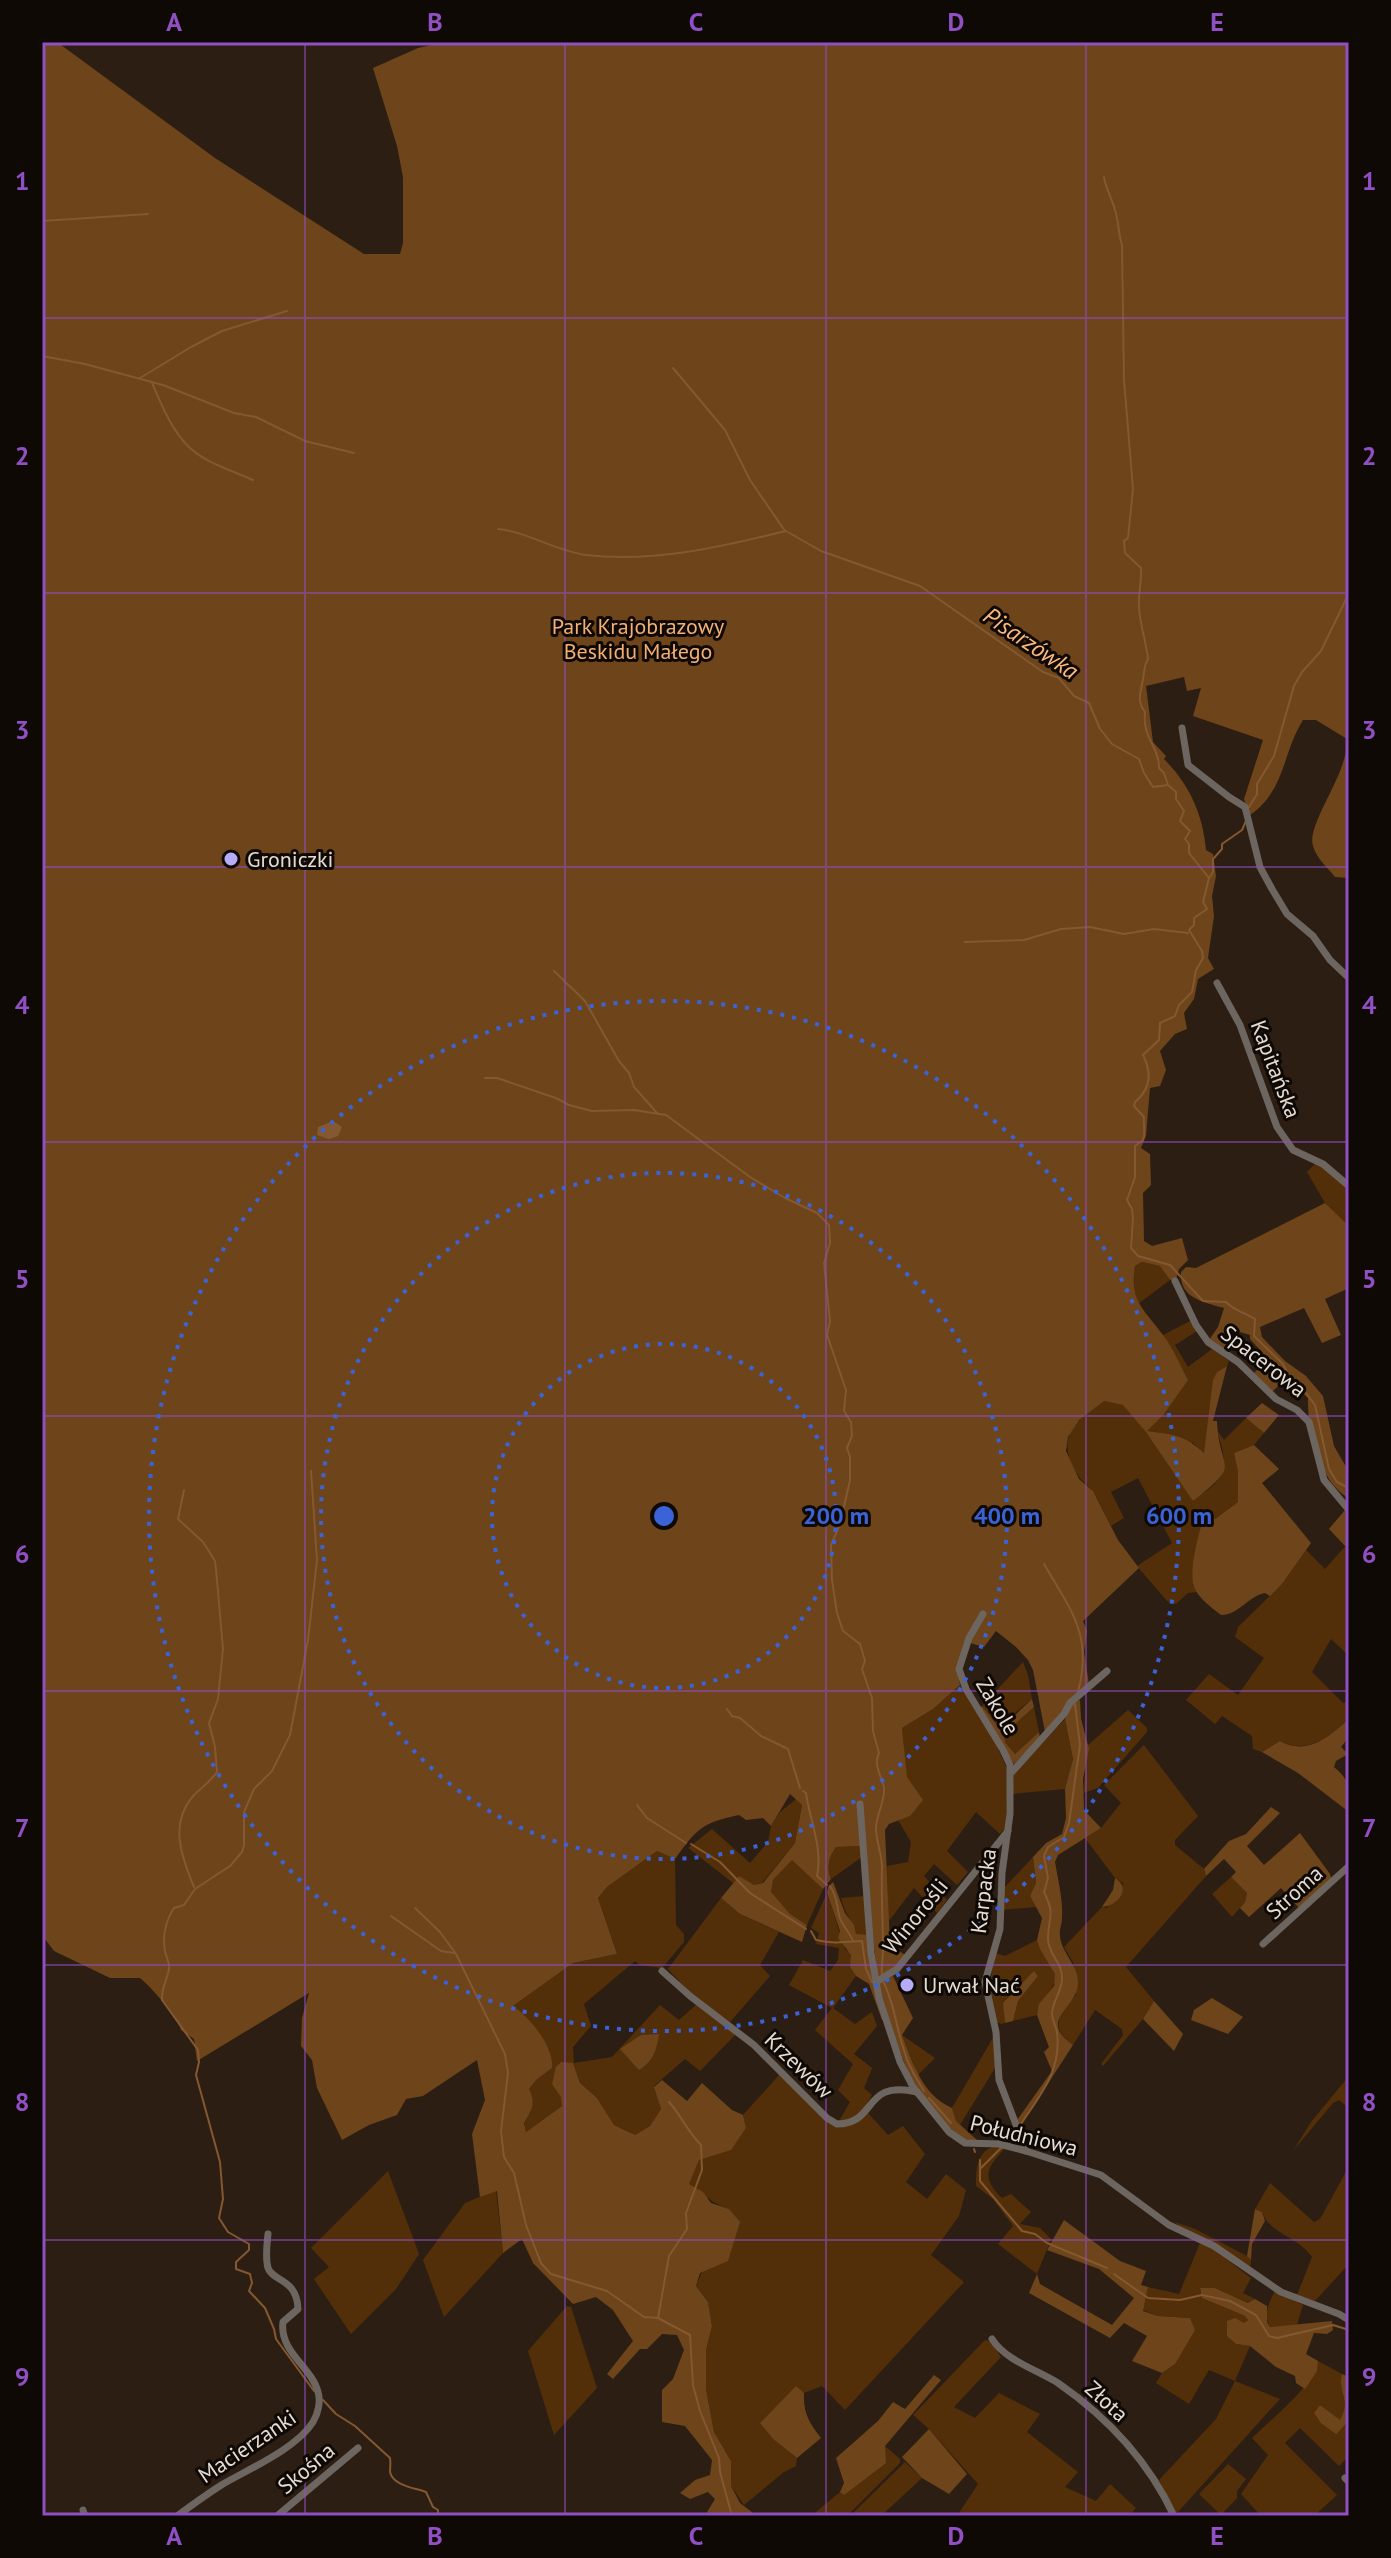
<svg xmlns="http://www.w3.org/2000/svg" width="1391" height="2558" font-family="'PT Sans',sans-serif">
<rect width="100%" height="100%" fill="#2c1e12"/>
<!-- green -->
<g fill="#532f09">
<path d="M1316 1163 1349 1188V1226L1325 1203 1307 1172Z"/>
<path d="M1142 1262 1161 1266 1170 1280 1138 1304 1132 1281 1135 1266Z"/>
<path d="M1192 1320 1197 1331 1175 1345 1188 1367 1212 1349 1229 1361 1227 1366 1217 1372 1204 1454 1192 1442V1501C1229 1476 1229 1471 1217 1430L1224 1440 1246 1418 1264 1433 1254 1445 1234 1453 1238 1472V1502L1215 1519 1207 1511 1193 1585 1197 1592 1188 1593 1176 1604 1167 1601 1137 1566 1172 1543 1138 1478 1111 1492 1124 1518 1111 1526C1105 1515 1100 1502 1093 1492 1090 1487 1084 1483 1080 1478 1055 1443 1070 1422 1104 1401L1123 1405 1188 1380 1163 1335Z"/>
<path d="M1349 1542V1656L1331 1639 1312 1672 1343 1703 1349 1701V1719C1328 1737 1308 1755 1280 1741L1262 1752 1253 1749 1252 1736 1222 1716 1215 1724 1186 1700 1209 1674 1238 1695 1264 1658 1235 1637 1238 1627 1282 1584 1306 1550 1325 1569Z"/>
<path d="M1023 1662 1028 1675 1032 1699 1005 1721 1000 1730 982 1706Z"/>
<path d="M960 1685 992 1736 1008 1771 1006 1827 1000 1834 976 1812 947 1851 968 1872 957 1885 934 1864 924 1876 947 1900 937 1913 914 1888 888 1922 887 1866 908 1862 911 1842 898 1820 910 1816 902 1728 933 1709Z"/>
<path d="M1034 1707 1039 1732 1015 1754 1005 1742 1004 1734Z"/>
<path d="M1128 1710 1147 1728V1732L1098 1788 1083 1793 1088 1745Z"/>
<path d="M1065 1719 1073 1759 1065 1789 1012 1794 1014 1773Z"/>
<path d="M1144 1745 1198 1816 1175 1840V1845L1204 1869 1206 1876 1126 1967 1154 2001 1143 2019 1103 2066 1101 2064 1123 2035 1122 2029 1095 2010 1073 2045C1048 2027 1060 2013 1076 1995L1073 1962 1064 1947 1102 1907 1107 1908 1121 1891 1123 1883 1115 1878 1085 1838 1101 1828 1121 1803 1104 1785Z"/>
<path d="M796 1799 802 1805 795 1843 762 1883 754 1885 739 1877 733 1883 688 1848 712 1829 750 1863 768 1842 771 1826 779 1813Z"/>
<path d="M861 1846 862 1857 831 1879C826 1868 829 1857 836 1847Z"/>
<path d="M657 1851 675 1859 676 1925 684 1934V1942L662 1968 640 1965 635 1961 584 2004 591 2026 573 2047 574 2063 612 2057 660 2005 679 2020 696 2005 736 2034 700 2071 685 2059 654 2086 661 2109 650 2126 635 2135 614 2125 597 2098 580 2083 573 2063 562 2097V2106L526 2132 524 2123 531 2111 529 2089 536 2080 552 2068 513 2006 573 1963 617 1954 598 1898 607 1887Z"/>
<path d="M1033 1857 1036 1884 1030 1896 1036 1907 1002 1910 1003 1889Z"/>
<path d="M792 1859 823 1889 807 1925 790 1914 770 1892 773 1880Z"/>
<path d="M1231 1877 1247 1893 1245 1902 1232 1917 1212 1894Z"/>
<path d="M827 1893 845 1949 852 1955 850 1967 856 1976 833 2008 855 2024 872 2012 877 2026 854 2054 872 2068 864 2088 872 2095C863 2110 858 2120 839 2121L850 2102 838 2090 853 2064 815 2030 832 2008 789 1985 803 1960 830 1971 838 1960 839 1948 816 1944 819 1933 811 1928Z"/>
<path d="M864 1896 867 1935H856C853 1921 844 1912 841 1898Z"/>
<path d="M721 1898 740 1914 779 1932 760 1965 770 1976 730 2022 695 1998 668 1969Z"/>
<path d="M1037 1940C1041 1952 1053 1962 1055 1974 1058 1988 1039 1999 1037 2015L1013 2021 1018 2001 1038 1976 1034 1972 1004 2003 1005 2023 1001 2024 997 2022 989 1989 995 1953 1005 1956Z"/>
<path d="M902 2035 935 2058 918 2075Z"/>
<path d="M994 2036 995 2068 960 2125 956 2121 952 2108Z"/>
<path d="M780 2074 831 2124C848 2129 855 2123 868 2113L888 2135 903 2126 925 2154 906 2182 927 2199 946 2174 966 2190 959 2216 931 2255 964 2282 845 2410 822 2386 804 2393 796 2387 760 2423 773 2439 797 2458 796 2466 784 2472 744 2505 731 2486V2461L714 2432 706 2389V2350L712 2326 708 2302 696 2286 729 2209C710 2203 705 2193 688 2185L699 2160 731 2149 746 2128 743 2115Z"/>
<path d="M1349 2076V2108L1339 2100 1333 2103 1293 2151 1311 2122Z"/>
<path d="M998 2146 1005 2148C986 2169 981 2177 1002 2198L1011 2194 1031 2212 1020 2224 1040 2228 1051 2239 1037 2274 998 2244 1013 2226 993 2199 976 2186C976 2167 977 2149 998 2146Z"/>
<path d="M1348 2168 1349 2264 1315 2301 1297 2295 1312 2257C1300 2238 1269 2233 1262 2212L1255 2209 1270 2183 1314 2222 1320 2219Z"/>
<path d="M388 2171 419 2254 396 2289 351 2334 314 2279 329 2267 311 2248Z"/>
<path d="M496 2190 503 2253 444 2317 423 2260 465 2203Z"/>
<path d="M1175 2222 1195 2229 1247 2256 1251 2260 1250 2269 1179 2227Z"/>
<path d="M1200 2243 1212 2248 1251 2278 1243 2293 1255 2299 1249 2303 1215 2288 1200 2289 1202 2298 1245 2316 1248 2320 1244 2323 1236 2344 1250 2346 1235 2381 1280 2399 1178 2512H1174L1159 2480 1216 2419 1235 2381 1209 2370 1189 2404 1156 2383 1162 2373 1175 2364 1190 2318 1158 2316 1143 2310 1148 2287 1179 2294Z"/>
<path d="M1275 2291 1303 2305 1297 2325 1270 2327C1263 2314 1269 2303 1275 2291Z"/>
<path d="M567 2306 571 2307 597 2388 554 2435 528 2351Z"/>
<path d="M985 2340 991 2342 1001 2357 954 2407 975 2418 999 2393 1040 2414 1027 2432 1078 2472 1065 2487 1096 2501 1110 2484 1136 2508 1129 2516H957L978 2484 929 2429 913 2415Z"/>
<path d="M1318 2361 1342 2374C1337 2392 1352 2400 1340 2421L1320 2405 1314 2413 1349 2427V2456L1339 2466 1300 2428 1285 2443 1337 2495 1314 2516H1261L1241 2494 1268 2455 1252 2438C1269 2421 1317 2383 1318 2361Z"/>
<path d="M885 2446 900 2459V2463L847 2516H811L840 2492 844 2495Z"/>
<path d="M905 2462 922 2478 881 2516H850Z"/>
<path d="M1228 2464 1246 2479 1237 2491V2498L1221 2515 1199 2494Z"/>
</g>
<!-- forest -->
<g fill="#6e441b">
<path d="M42 42H57L215 158 364 254H400L403 243V177L397 146 373 68 418 48 445 42H1349V878L1335 877C1327 867 1317 859 1313 846 1306 824 1349 773 1347 739L1316 720H1303C1282 753 1286 790 1250 815L1244 799 1263 740 1193 716 1201 688 1187 691 1184 677 1146 686 1153 742 1166 756 1164 759C1189 784 1203 814 1206 850L1213 854 1216 876 1212 896 1214 916 1208 958 1214 969 1198 979 1194 999 1184 1013 1187 1029 1175 1034 1160 1051 1166 1070 1160 1086 1150 1088 1146 1136 1141 1148 1150 1154 1151 1185 1143 1193 1144 1241 1152 1246 1182 1238 1188 1260 1179 1269 1176 1279 1170 1280 1160 1266 1142 1262 1135 1266C1129 1301 1144 1309 1163 1335 1173 1348 1180 1365 1188 1380L1164 1414 1147 1431C1174 1435 1183 1434 1204 1453L1213 1380 1217 1372 1227 1366 1213 1421H1217C1219 1473 1244 1461 1193 1501L1146 1432 1123 1405 1104 1401 1079 1420 1068 1437 1066 1451 1079 1479 1093 1491 1118 1540 1139 1568 1083 1621 1087 1631 1084 1652 1089 1684 1045 1732 1033 1670 1028 1660 1016 1647 996 1631 984 1647 970 1643 957 1665 960 1685 933 1709 902 1728 907 1777 923 1800 910 1816 889 1824 885 1830 890 1945 905 1955 895 1967 878 1978 861 1846 836 1847C829 1857 826 1868 831 1879L823 1889 792 1860 773 1880 771 1892 790 1914 807 1925 802 1942 740 1914 721 1898 739 1876 754 1885 763 1883 795 1843 802 1805 790 1794 771 1826 763 1818 746 1820 739 1815C701 1823 697 1829 675 1859L657 1851 607 1887 598 1898 617 1954 573 1963 513 2006C530 2018 554 2046 552 2068L536 2080 529 2089C536 2103 532 2110 524 2123L526 2132 562 2106 561 2097 552 2084 556 2067 561 2062 573 2063 580 2083 597 2098 614 2125 635 2135 650 2126 661 2109 654 2087 662 2080 687 2101 702 2083 732 2110 743 2115 746 2128 731 2150 699 2160 689 2184 703 2192 711 2203 729 2209 740 2222 728 2261 700 2273 696 2286 708 2302 712 2326 706 2350V2389L714 2432 731 2461V2486L740 2503 757 2516H710L707 2512 715 2499 708 2492 690 2499 680 2493 695 2480 710 2475 712 2460 685 2426 662 2422V2390L673 2379 684 2350 677 2335 662 2334 647 2349H640L613 2379 607 2374 633 2341 613 2310 596 2297 573 2304 533 2263 522 2239 503 2253 497 2191 480 2197 472 2134 485 2100 477 2060 423 2096 406 2099 397 2115 369 2125 342 2140 317 2088 312 2060 301 2046 302 2018 309 1993 197 2061 194 2039 181 2030C178 2017 151 1987 140 1978H110L54 1951 42 1935Z"/>
<path d="M1325 1203 1349 1226V1288L1325 1299 1341 1335 1322 1343 1304 1308 1260 1327 1262 1337 1285 1361 1306 1376 1323 1396 1334 1446 1349 1472 1347 1497C1319 1480 1307 1429 1308 1398L1286 1378 1272 1392 1254 1373 1268 1359 1250 1339V1335L1230 1329 1227 1352 1209 1340 1218 1327 1224 1308C1203 1302 1179 1298 1181 1272L1186 1267 1196 1268Z"/>
<path d="M1262 1403 1279 1415 1264 1433 1246 1418Z"/>
<path d="M1254 1445 1279 1469 1262 1483 1311 1543 1282 1584 1270 1596 1265 1593C1248 1596 1239 1615 1221 1615 1211 1607 1199 1599 1194 1587 1188 1570 1200 1528 1206 1510L1215 1519 1238 1502V1472L1234 1453Z"/>
<path d="M1345 1510 1349 1514V1542L1345 1546 1329 1529Z"/>
<path d="M1032 1699 1034 1707 1004 1734 1005 1742 1015 1754 1039 1732 1040 1738 1014 1764 979 1709 982 1706 1000 1729Z"/>
<path d="M1080 1700 1081 1719 1089 1749 1083 1779 1084 1810 1101 1828 1058 1855 1055 1862C1058 1880 1063 1899 1062 1918 1062 1924 1059 1930 1060 1936 1061 1952 1078 1965 1078 1982 1079 2008 1036 2019 1073 2045L1020 2127 1017 2120 1052 2071 1044 2052 1049 2047 1037 2015 1039 2004 1054 1986 1055 1974 1040 1949 1037 1940 1042 1918 1030 1896 1036 1883 1033 1857 1046 1843 1062 1834 1066 1818 1065 1789 1073 1759 1065 1719 1071 1705Z"/>
<path d="M1349 1719V1737L1341 1747 1348 1754 1336 1761 1334 1767C1352 1782 1349 1789 1349 1812L1298 1773 1262 1752 1280 1741C1308 1756 1328 1737 1349 1719Z"/>
<path d="M1271 1807 1280 1813 1247 1846 1264 1865 1300 1833 1330 1874 1332 1881 1300 1909 1281 1888 1249 1917 1240 1908 1245 1902 1247 1893 1231 1877 1236 1872 1224 1859 1206 1876 1204 1869 1229 1841 1246 1834Z"/>
<path d="M1115 1878C1132 1888 1118 1906 1102 1907L1113 1890Z"/>
<path d="M833 1882 845 1913 854 1925 856 1934 867 1935 884 2020H882L869 1984 856 1976 850 1967 851 1955 838 1938 840 1931 827 1893 828 1887Z"/>
<path d="M1034 1971 1038 1976 1018 2001 1013 2021 1005 2023 1003 2003Z"/>
<path d="M893 1976 913 2018 902 2035C913 2063 922 2095 952 2108L956 2121 977 2140 966 2141C910 2100 897 2046 878 1983Z"/>
<path d="M1212 1998 1243 2017 1228 2034 1191 2020 1194 2010Z"/>
<path d="M1154 2001 1183 2034 1174 2051 1143 2019Z"/>
<path d="M659 2034C657 2049 653 2062 639 2070L620 2049 641 2035Z"/>
<path d="M1255 2209 1262 2212 1265 2221 1252 2244 1251 2260 1247 2256Z"/>
<path d="M1064 2220 1120 2261 1146 2271 1141 2285 1148 2287 1143 2311 1158 2316 1190 2318 1195 2330 1175 2364 1162 2373 1132 2361 1147 2336 1124 2323 1110 2338 1029 2293 1037 2274 1040 2284 1112 2325 1134 2298 1099 2269 1047 2250Z"/>
<path d="M1200 2288H1215L1248 2303 1255 2299 1267 2306V2322L1270 2327 1332 2321 1333 2330 1327 2334 1314 2333 1306 2354 1318 2361 1317 2371 1305 2389 1296 2383 1295 2376 1276 2367 1250 2346 1236 2344 1227 2336V2321L1235 2318 1244 2323 1248 2320 1245 2316 1202 2298Z"/>
<path d="M1342 2374 1349 2377V2427L1346 2424 1336 2434 1321 2423 1314 2413 1320 2405 1340 2420C1352 2400 1337 2392 1342 2374Z"/>
<path d="M934 2375 941 2380 885 2446 886 2463 844 2495 840 2492 844 2483 836 2458 878 2421 893 2402 905 2409Z"/>
<path d="M796 2386 804 2393C803 2413 809 2422 821 2438L797 2458 773 2439 760 2423Z"/>
<path d="M929 2429 967 2474 949 2494 922 2478 902 2457Z"/>
</g>
<!-- water -->
<path fill="#845830" d="M333 1121 342 1127 338 1136 329 1139 317 1135 318 1127Z"/>
<g fill="none" stroke-linecap="round" stroke-linejoin="round">
<!-- stream -->
<g stroke="#845830" stroke-width="2">
<path d="M1104 177C1106 190 1112 198 1115 210 1119 222 1118 233 1122 245L1124 380 1133 489 1128 538 1124 541 1125 553 1141 568C1142 581 1138 593 1139 607 1140 625 1146 641 1148 659 1143 667 1145 670 1143 679 1141 692 1136 700 1145 712 1142 738 1159 746 1159 768L1164 773 1168 785"/>
<path d="M42 221 148 214"/>
<path d="M42 356 85 364 163 385 234 413 256 417 305 441 354 453"/>
<path d="M673 368 725 430 750 480 785 531"/>
<path d="M140 378 191 347 222 331 287 311"/>
<path d="M152 383C161 403 170 427 186 444 202 462 231 470 253 480"/>
<path d="M498 529C528 532 555 551 586 555 653 563 720 547 786 531L821 551 920 586 1043 672 1059 678 1074 696 1089 703 1100 729 1112 744 1139 759 1144 773 1153 787 1168 785 1176 792V799L1184 811 1180 821 1190 831 1185 839 1189 844V853L1209 878 1203 902 1207 909 1194 918V925L1189 930 1202 951 1203 958 1196 970 1192 992 1179 1005 1175 1016 1160 1023 1159 1040 1143 1055C1152 1073 1151 1089 1135 1102L1134 1106 1144 1117C1143 1126 1146 1132 1143 1140L1135 1146V1177L1127 1200 1132 1209 1133 1218 1131 1248 1138 1256 1170 1265 1203 1301 1226 1302C1235 1311 1245 1313 1255 1319L1254 1336 1283 1364 1289 1376 1300 1385 1315 1405 1329 1469 1337 1482 1349 1488"/>
<path d="M1249 807 1257 794V784L1274 756 1294 686 1302 672 1321 651 1349 593"/>
<path d="M1209 878 1213 872V859L1222 849V844L1242 830 1246 821"/>
<path d="M965 942 1024 940 1061 929 1090 927 1124 934 1154 929 1188 933"/>
<path d="M554 971 585 1001 619 1061 629 1073 634 1087 658 1114"/>
<path d="M485 1078H497L556 1098 569 1105 592 1111 634 1110 666 1115 750 1177 785 1198 817 1213 829 1225 830 1243 824 1263 830 1321 827 1335 846 1390 844 1411 851 1422 852 1436 847 1448 850 1457V1480L840 1524 831 1545 832 1580 837 1613 843 1631 860 1644 865 1661 862 1669 872 1698 873 1731 879 1753C873 1766 882 1776 884 1788 885 1804 875 1815 876 1831 877 1843 882 1855 882 1868 881 1895 883 1922 883 1950 883 1958 881 1966 882 1975"/>
<path d="M311 1471 317 1560 308 1640 290 1735 272 1771 254 1789 244 1812V1845L242 1852 230 1866 195 1889 184 1905 174 1908C166 1920 162 1936 165 1951 166 1958 170 1961 169 1969 167 1980 161 1989 162 2000L198 2050 199 2062 196 2075 220 2162 223 2199 219 2218 228 2232 249 2244V2250L236 2262V2269L250 2274 252 2283 249 2291 265 2308 274 2329 276 2339 314 2391"/>
<path d="M184 1490 178 1519 203 1542 215 1561 216 1569 223 1649 218 1699 209 1723 215 1747 217 1772C211 1781 202 1787 194 1795 169 1823 181 1856 194 1887"/>
<path d="M1044 1564C1071 1611 1093 1634 1078 1692"/>
<path d="M727 1709 732 1716 740 1718 761 1736 788 1749 800 1788"/>
<path d="M803 1791 806 1793C810 1821 823 1848 817 1876L827 1885"/>
<path d="M637 1805 647 1818 686 1843"/>
<path d="M691 1844 720 1862 750 1893 806 1929"/>
<path d="M830 1886C838 1897 836 1906 840 1918 842 1925 850 1933 853 1941"/>
<path d="M415 1908 440 1932 456 1954 505 2054 508 2073 501 2131 504 2157 514 2173 526 2225 541 2263 551 2274 607 2291 644 2317 658 2318 690 2335 693 2385 700 2411 719 2458 720 2472 732 2516"/>
<path d="M391 1916 441 1951 454 1953"/>
<path d="M811 1931 816 1940C833 1944 845 1942 862 1941L866 1969 872 1982"/>
<path d="M883 1981C894 2002 896 2027 904 2050 908 2065 916 2078 924 2091"/>
<path d="M929 2098 951 2123"/>
<path d="M1019 2127C1039 2096 1062 2072 1057 2032 1056 2026 1052 2020 1052 2014 1052 2002 1062 1991 1062 1979 1063 1963 1048 1954 1048 1939 1048 1915 1056 1917 1044 1892L1048 1878 1044 1856 1048 1847 1064 1837 1069 1823 1080 1745 1075 1704"/>
<path d="M1007 2142 1016 2131"/>
<path d="M974 2149 975 2152"/>
<path d="M980 2160V2181L1022 2231 1035 2234 1047 2243 1107 2268"/>
<path d="M980 2169 1001 2148"/>
<path d="M1114 2274 1148 2298 1180 2300 1202 2295 1230 2301 1256 2315 1269 2336 1277 2338 1333 2325 1349 2330"/>
<path d="M658 2318 669 2256 687 2229 686 2213 702 2170 701 2145C687 2131 681 2115 669 2102"/>
<path d="M323 2400 336 2414 355 2426 390 2458C391 2463 390 2468 390 2472 393 2486 416 2488 426 2492L433 2507 438 2510V2516"/>
</g>
<!-- minor -->
<g stroke="#6d6660" stroke-width="7">
<path d="M1182 728 1188 765 1229 797 1245 807 1260 867 1272 889 1287 914 1313 936 1330 960 1349 978"/>
<path d="M1217 983 1240 1025 1277 1127 1293 1150 1323 1164 1349 1186"/>
<path d="M1175 1281 1196 1325 1208 1342 1238 1362 1276 1399 1297 1410 1309 1422 1324 1480 1349 1510"/>
<path d="M983 1614 969 1638 959 1669 966 1689 1003 1750 1010 1765V1814L1002 1873 1000 1929 985 1982 996 2032 999 2080 1026 2151"/>
<path d="M1011 1773 1064 1714 1070 1703 1107 1671"/>
<path d="M860 1804 871 1953 879 1998 900 2062 913 2087 949 2132 965 2143 999 2144 1026 2151 1101 2175 1169 2225 1214 2246 1281 2292 1339 2314 1349 2320"/>
<path d="M1263 1944 1349 1866"/>
<path d="M662 1971 690 1996 754 2045 827 2118 837 2124C878 2124 862 2079 917 2092"/>
<path d="M876 1982 897 1969 1008 1831"/>
<path d="M992 2339C1005 2360 1037 2370 1058 2383 1107 2417 1149 2462 1174 2516"/>
<path d="M1345 2478 1349 2482"/>
<path d="M83 2510 85 2516"/>
<path d="M177 2516C192 2505 207 2494 223 2484 249 2469 297 2448 313 2422 318 2414 321 2401 318 2392 312 2367 279 2352 283 2322L298 2309C297 2278 273 2282 268 2268 265 2257 267 2244 268 2234"/>
<path d="M277 2516 358 2448"/>
</g>
</g>
<!-- grid -->
<path fill="none" stroke="#904fc3" stroke-width="2" stroke-opacity="0.55" d="M305 42V2516M565 42V2516M826 42V2516M1086 42V2516M42 318H1349M42 593H1349M42 867H1349M42 1142H1349M42 1416H1349M42 1691H1349M42 1965H1349M42 2240H1349"/>
<!-- distance rings -->
<g fill="none" stroke="#3b63d7" stroke-width="4" stroke-dasharray="4 8">
<circle cx="664" cy="1516" r="172"/>
<circle cx="664" cy="1516" r="343"/>
<circle cx="664" cy="1516" r="515"/>
</g>
<!-- markers -->
<g fill="#b6acf8" stroke="#0f0905" stroke-width="3">
<circle cx="231" cy="859" r="8"/>
<circle cx="907" cy="1985" r="8"/>
</g>
<g text-anchor="middle" dominant-baseline="central" stroke-width="6" stroke-linejoin="round" paint-order="stroke">
<!-- park labels -->
<g font-size="22" fill="#f4b074" stroke="#0f0905">
<text x="638" y="626">Park Krajobrazowy<tspan x="638" dy="25">Beskidu Małego</tspan></text>
</g>
<!-- poi labels -->
<g font-size="22" fill="#e4dbd3" stroke="#0f0905" text-anchor="start">
<text x="247" y="859">Groniczki</text>
<text x="923" y="1985">Urwał Nać</text>
</g>
<!-- street labels -->
<g font-size="22" fill="#e4dbd3" stroke="#0f0905">
<text transform="translate(1276 1069) rotate(69)">Kapitańska</text>
<text transform="translate(1264 1361) rotate(38)">Spacerowa</text>
<text transform="translate(998 1706) rotate(59)">Zakole</text>
<text transform="translate(983 1891) rotate(-83)">Karpacka</text>
<text transform="translate(1294 1892) rotate(-42)">Stroma</text>
<text transform="translate(915 1916) rotate(-51)">Winorośli</text>
<text transform="translate(799 2065) rotate(44)">Krzewów</text>
<text transform="translate(1024 2135) rotate(14)">Południowa</text>
<text transform="translate(1107 2401) rotate(42)">Złota</text>
<text transform="translate(247 2446) rotate(-34)">Macierzanki</text>
<text transform="translate(306 2468) rotate(-40)">Skośna</text>
</g>
<!-- water labels -->
<g font-size="24" font-style="italic" fill="#fdb97d" stroke="#0f0905">
<text transform="translate(1031 643) rotate(34)">Pisarzówka</text>
</g>
</g>
<circle cx="664" cy="1516" r="12" fill="#3b63d7" stroke="#0f0905" stroke-width="4"/>
<g font-size="24" text-anchor="middle" font-weight="bold" fill="#3b63d7" stroke="#0f0905" stroke-width="6" stroke-linejoin="round" paint-order="stroke">
<text x="836" y="1524">200 m</text>
<text x="1007" y="1524">400 m</text>
<text x="1179" y="1524">600 m</text>
</g>
<!-- border -->
<rect width="1391" height="2558" fill="none" stroke="#0f0905" stroke-width="88"/>
<rect x="44" y="44" width="1303" height="2470" fill="none" stroke="#904fc3" stroke-width="3"/>
<g font-size="26" text-anchor="middle" font-weight="bold" fill="#904fc3">
<text x="174" y="31">A</text>
<text x="435" y="31">B</text>
<text x="696" y="31">C</text>
<text x="956" y="31">D</text>
<text x="1217" y="31">E</text>
<text x="22" y="190">1</text>
<text x="1369" y="190">1</text>
<text x="22" y="465">2</text>
<text x="1369" y="465">2</text>
<text x="22" y="739">3</text>
<text x="1369" y="739">3</text>
<text x="22" y="1014">4</text>
<text x="1369" y="1014">4</text>
<text x="22" y="1288">5</text>
<text x="1369" y="1288">5</text>
<text x="22" y="1563">6</text>
<text x="1369" y="1563">6</text>
<text x="22" y="1837">7</text>
<text x="1369" y="1837">7</text>
<text x="22" y="2111">8</text>
<text x="1369" y="2111">8</text>
<text x="22" y="2386">9</text>
<text x="1369" y="2386">9</text>
<text x="174" y="2545">A</text>
<text x="435" y="2545">B</text>
<text x="696" y="2545">C</text>
<text x="956" y="2545">D</text>
<text x="1217" y="2545">E</text>
</g>
</svg>
